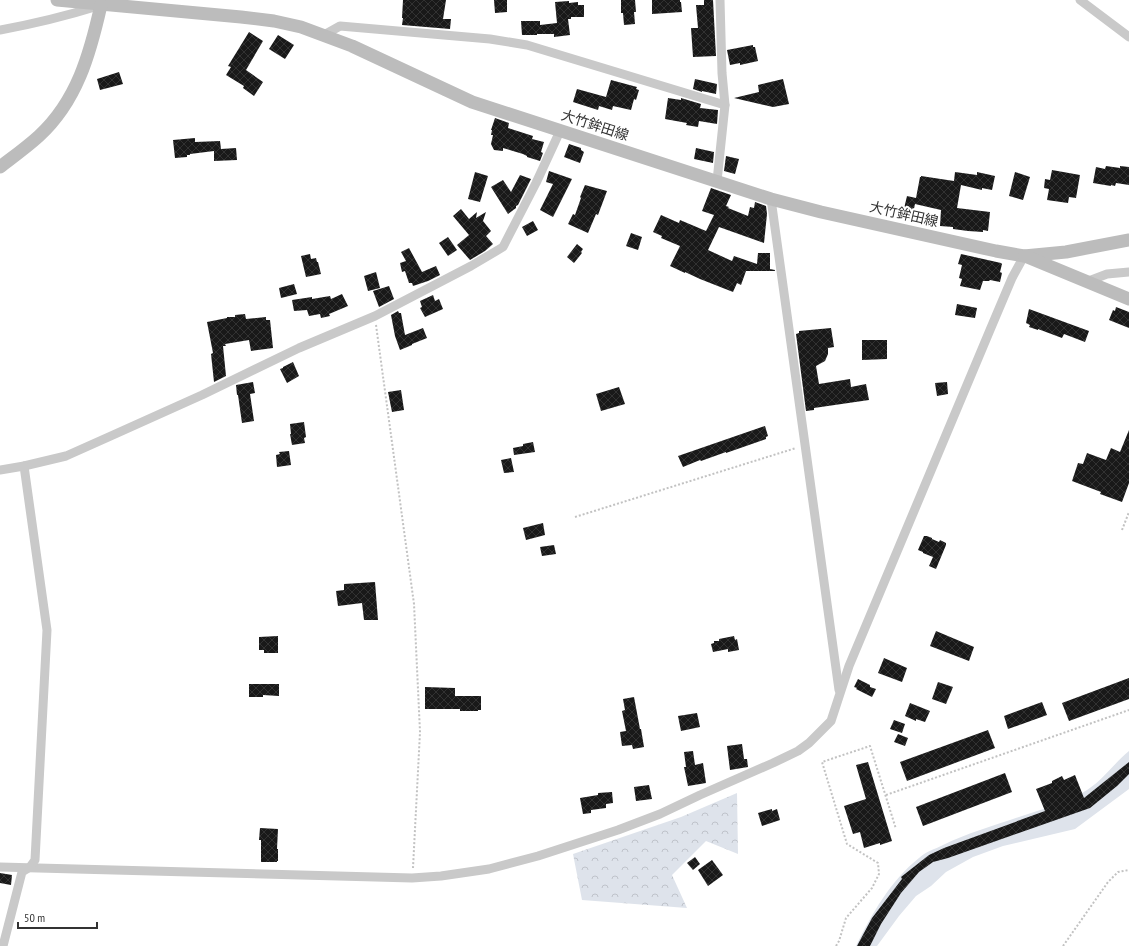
<svg xmlns="http://www.w3.org/2000/svg" width="1129" height="946" font-family="'PT Sans Narrow','Noto Sans JP',sans-serif">
<defs>
<pattern id="forest-crowns" width="20" height="18" patternUnits="userSpaceOnUse"><rect width="20" height="18" fill="#dee3eb"/><path d="M2 6a3 3 0 1 1 6 0M12 15a3 3 0 1 1 6 0" fill="none" stroke="#bfc3ca"/></pattern>
<pattern id="building-cross-hatch" width="8" height="8" patternUnits="userSpaceOnUse"><rect width="8" height="8" fill="#191919"/><path d="M0 0l8 8M0 8l8-8" fill="none" stroke="#323232"/></pattern>
</defs>
<rect width="100%" height="100%" fill="#fff"/>
<!-- grass -->
<path fill="#dee3eb" d="M1129 751V789L1075 829 1003 846 973 857 946 872 931 886 916 896 899 916 877 946H856C872 914 890 881 919 858 925 852 935 849 943 845 968 833 996 825 1022 816 1042 809 1064 804 1082 793 1101 783 1113 764 1129 751Z"/>
<!-- forest -->
<path fill="url(#forest-crowns)" d="M737 793 738 854 706 841 672 875 687 908 582 900 573 854 681 817Z"/>
<!-- building -->
<g fill="url(#building-cross-hatch)">
<path d="M403 0H446L443 19H451L450 29 402 25 403 18H402Z"/>
<path d="M494 0H507V12L495 13Z"/>
<path d="M621 0H635L636 12H634L635 24 624 25 623 13H621Z"/>
<path d="M652 0H680V2H681L682 12 652 14Z"/>
<path d="M704 0H713L716 56 693 57 691 28H698L696 5H704Z"/>
<path d="M569 1V3L578 2V5H584V17H571V19H568L570 35 554 37V34H537V35H522L521 21H540V25L557 23 555 2Z"/>
<path d="M249 32 263 41 246 70 263 82 254 96 243 88 244 86 226 75 231 67 228 66Z"/>
<path d="M278 35 294 45 285 59 269 49Z"/>
<path d="M753 45V47H755L758 61 740 65V63L730 65 727 50Z"/>
<path d="M119 72 123 84 100 90 97 79Z"/>
<path d="M695 79 717 84 716 94 702 91V92L693 89Z"/>
<path d="M783 79 789 104 773 107 734 98 759 92 758 85Z"/>
<path d="M611 80 637 87 636 89 639 90 636 100 634 99 631 110 613 106 612 110 599 106 598 110 573 102 577 89 606 97Z"/>
<path d="M668 98 681 100V98L701 104 700 108 718 110 717 124 699 121 698 127 686 125 687 123 665 119Z"/>
<path d="M495 118 509 123 508 128 533 136 532 139 544 142 541 152 543 153 540 161 527 157V156L523 154 503 148V151L494 150 491 144 493 135H491L492 130H491Z"/>
<path d="M195 138V142L220 141 221 149 236 148 237 160 214 161V151L190 154V155H187V157L175 158 173 140Z"/>
<path d="M569 144 581 148V150L584 152 580 163 564 157Z"/>
<path d="M696 148 714 152 713 163 694 159Z"/>
<path d="M726 156 739 159 735 174 724 171Z"/>
<path d="M1106 166 1120 168V166L1129 167V185L1116 183 1115 186 1111 185V186L1093 183 1096 167 1105 169Z"/>
<path d="M1052 170 1080 175 1076 198 1069 197 1068 203 1047 200 1049 189 1044 188 1045 179 1050 180Z"/>
<path d="M549 171 572 179 553 217 540 210 553 184 546 182Z"/>
<path d="M475 172 488 176 480 202 468 199Z"/>
<path d="M955 172 977 175V172L995 176 992 190 982 188V190L961 185 957 208 990 212 988 231 983 230V232L968 231 953 229V227L940 226 941 210 915 204 912 218 902 217 907 196 916 198 920 177H921V176L954 181Z"/>
<path d="M1015 172 1030 177 1023 200 1009 196Z"/>
<path d="M520 175 531 179 518 205 516 206V208L508 214 491 187 503 180 511 192Z"/>
<path d="M585 185 607 191 598 215 596 214 588 233 568 224 573 214 575 215 581 198 580 197Z"/>
<path d="M711 188 731 195 726 206 729 207 728 208 748 216 750 207 754 208 755 202 766 206 767 214 764 243 719 227 708 250 732 261 734 256 757 264 758 253H770V269L775 270V271H746L741 285 737 283 733 292 700 279 685 272V273L670 266 680 246 661 238 662 236 653 232 661 215 679 223 680 220 706 231 714 215 702 211Z"/>
<path d="M461 209 469 219 477 212 476 218 486 212 483 221 491 231 486 236 493 244 485 251 470 260 457 245 469 235 453 216Z"/>
<path d="M533 221 538 230 527 236 522 227Z"/>
<path d="M631 233 642 237 638 250 626 246Z"/>
<path d="M448 237 457 250 448 256 439 243Z"/>
<path d="M577 244 583 249 581 252 582 253 574 263 567 257Z"/>
<path d="M409 248 422 272 436 266 440 275 428 281 413 286 412 283H409L405 271 402 272 400 263 406 261 401 252Z"/>
<path d="M310 254 311 259 316 258 317 262H318L321 274 306 277 301 256Z"/>
<path d="M961 254 1001 263 1002 264 1000 272 1002 273 1000 282 990 280 989 281H983L980 290 960 286 962 279 959 278 962 265 958 264Z"/>
<path d="M376 272 380 288 368 291 364 276Z"/>
<path d="M294 284 297 294 281 298 279 288Z"/>
<path d="M389 286 394 299 379 307 373 291Z"/>
<path d="M342 294 348 306 329 314 330 316 321 318 320 314 309 316 307 310 294 311 292 300 312 297V299L330 296 331 299Z"/>
<path d="M433 295 435 301 439 299 443 309 425 317 420 308 422 307 420 301Z"/>
<path d="M957 304 977 308 975 318 955 315Z"/>
<path d="M1116 307 1129 312V328L1109 320 1113 310 1115 311Z"/>
<path d="M1029 309 1089 331 1085 342 1064 334 1062 338 1038 329V330L1029 327 1030 325 1026 323Z"/>
<path d="M398 311 399 313H401L405 335 423 328 427 338 412 344V345L400 350 395 336 391 315Z"/>
<path d="M245 314 246 319 266 317V320H270L273 348 251 351 249 340 225 344 226 346H223L226 376 214 382 211 354 213 353 207 322 227 318V317H235V315Z"/>
<path d="M831 328 834 347 828 348V354L825 361 816 366 819 384 850 379 851 387 866 384 869 400 814 408V410L806 411 796 334 799 333V331Z"/>
<path d="M862 340H887V359L862 360Z"/>
<path d="M293 362 299 376 287 383 280 369 283 368V367Z"/>
<path d="M253 382 255 393 250 394 254 421 242 423 238 395H237L236 385Z"/>
<path d="M947 382 948 394 937 396 935 383Z"/>
<path d="M619 387 625 404 601 411 596 394Z"/>
<path d="M401 390 404 410 392 412 388 392Z"/>
<path d="M304 422 306 437 304 438 305 443 292 445 290 434H291L290 424Z"/>
<path d="M765 426 768 436 766 437V439L726 453V452L701 461 700 460 683 467 678 456Z"/>
<path d="M1129 430V483L1122 502 1100 494 1101 492 1072 481 1078 463 1083 464 1087 453 1106 460 1111 448 1120 452Z"/>
<path d="M533 442 535 452 514 455 513 448 523 446V444Z"/>
<path d="M289 451 291 465 277 467 276 455 280 454 279 452Z"/>
<path d="M511 458 514 472 504 473 501 460Z"/>
<path d="M543 523 545 535 526 540 523 528Z"/>
<path d="M924 536H927L932 538V539L939 542 940 540 946 543V545L936 569 929 566 933 557 923 553V552L918 550Z"/>
<path d="M554 545 556 554 542 556 540 547Z"/>
<path d="M375 582 378 620H364L362 603 338 606 336 591 344 590V584Z"/>
<path d="M936 631 974 647 969 661 930 646Z"/>
<path d="M278 636V653H264V650H259V637Z"/>
<path d="M734 636 735 640 737 639 739 650 728 652V649L713 652 711 644 714 643V641H719V639Z"/>
<path d="M884 658 907 668 902 682 878 673Z"/>
<path d="M1129 678V699L1069 721 1062 703Z"/>
<path d="M858 679 870 685V687L876 689 872 697 856 689 857 688 854 687Z"/>
<path d="M938 682 953 687 946 704 932 699Z"/>
<path d="M249 684H279V696L263 695V697H249Z"/>
<path d="M425 687 455 688V696H481V710H478V711H460V709H425Z"/>
<path d="M634 697 640 729H641L644 747 633 749 632 745 622 746 620 732 626 731 622 711 625 710 623 699Z"/>
<path d="M1042 702 1047 715 1008 729 1004 716Z"/>
<path d="M910 703 930 711 925 722 916 719V721L905 716Z"/>
<path d="M697 713 700 727 681 731 678 716Z"/>
<path d="M894 720 905 724 902 733 890 729Z"/>
<path d="M988 730 995 748 907 781 900 762Z"/>
<path d="M898 734 908 738 905 746 894 742Z"/>
<path d="M742 744 744 759H747L748 767 730 770 727 746Z"/>
<path d="M693 751 695 765 703 763 706 783 688 786 684 767H686L684 752Z"/>
<path d="M868 762 892 841 880 845V843L864 848 860 832 853 834 844 806 866 799 856 765Z"/>
<path d="M1129 762V774L1117 786 1090 808 948 858 933 862 919 872 901 893 881 924 870 946H857L872 918 902 879 901 877 929 855 944 848 1045 811 1036 789 1052 783V781L1062 776 1064 780 1075 775 1084 798Z"/>
<path d="M1005 773 1012 792 923 826 916 807Z"/>
<path d="M649 785 652 799 636 801 634 787Z"/>
<path d="M612 792 613 803 606 804V808L591 810V813L583 814 580 798 598 795V793Z"/>
<path d="M772 809V811L777 809 780 820 762 826 758 813Z"/>
<path d="M260 828 278 829 277 849H278V861H277V862H261V840H259Z"/>
<path d="M695 857 700 864 693 870 687 863Z"/>
<path d="M712 860 723 875 708 886 698 870Z"/>
<path d="M0 873 12 875 11 885 0 883Z"/>
</g>
<g fill="none" stroke-linecap="round" stroke-linejoin="round">
<!-- path -->
<g stroke="#c2c2c2" stroke-width="2" stroke-dasharray="2 2" stroke-linecap="butt">
<path d="M376 325 414 604 420 732 413 868"/>
<path d="M575 517 796 448"/>
<path d="M1122 530 1129 512"/>
<path d="M886 795 1129 710"/>
<path d="M836 946 839 941 846 918 872 888 879 874 878 863 847 844 822 762 870 746 896 829"/>
<path d="M1063 946 1108 882 1118 872 1129 870"/>
</g>
<!-- street -->
<g stroke="#c9c9c9" stroke-width="9">
<path d="M1080 0 1129 37"/>
<path d="M0 30C33 24 66 16 98 6"/>
<path d="M324 35 340 26 490 39 527 45 725 105"/>
<path d="M717 181 725 105 722 73 720 0"/>
<path d="M771 199 839 690"/>
<path d="M1086 282 1107 274 1129 272"/>
<path d="M0 470 24 466 66 456 113 435 202 395 299 348 375 316 471 266 503 247 536 183 560 131"/>
<path d="M0 867 412 878 441 876 489 869 538 856 618 830 660 814 700 795 773 763 798 751 809 743 831 721 849 666 990 330 1012 278 1024 256"/>
<path d="M3 946 22 872 30 867 35 860 47 630 24 466"/>
</g>
<!-- secondary -->
<g stroke="#bcbcbc" stroke-width="13">
<path d="M57 0 241 17 274 21 301 27 352 46 472 102 771 199 821 212 996 251 1024 256 1066 252 1129 240"/>
<path d="M0 167C13 157 27 147 39 136 77 101 90 54 101 5"/>
<path d="M1025 256 1129 299"/>
</g>
</g>
<g text-anchor="middle" dominant-baseline="central" stroke-width="4" stroke-linejoin="round" paint-order="stroke">
<!-- street labels -->
<g font-size="14" fill="#323232" stroke="#fff">
<text transform="translate(595 125) rotate(18)">大竹鉾田線</text>
<text transform="translate(904 214) rotate(13)">大竹鉾田線</text>
</g>
</g>
<!-- scale -->
<path d="M18 922v6h79v-6" fill="none" stroke="#323232" stroke-width="2"/>
<text x="24" y="922" font-size="12" fill="#323232" stroke="#ffffff" stroke-width="3" paint-order="stroke">50 m</text>
</svg>
